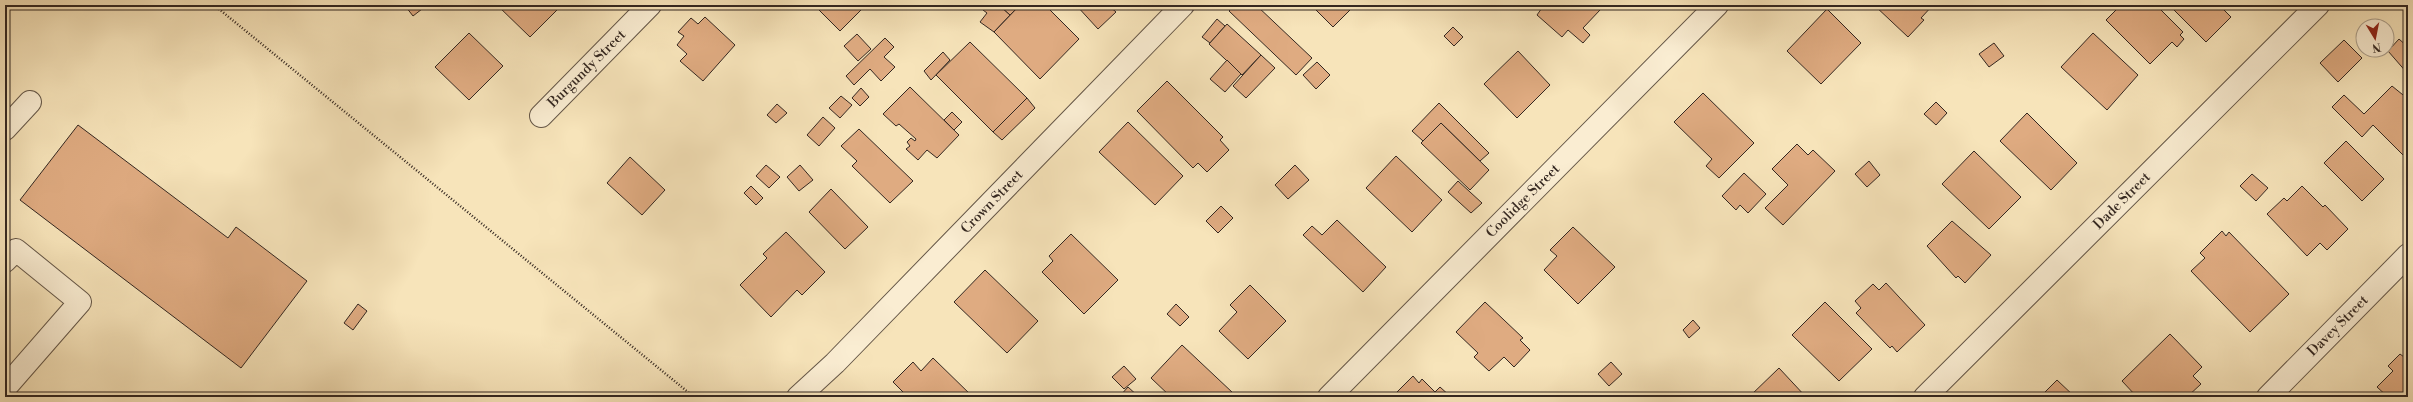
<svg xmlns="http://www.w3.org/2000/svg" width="2413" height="402" font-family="'Libre Bodoni',serif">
<rect width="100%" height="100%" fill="#f7e4ba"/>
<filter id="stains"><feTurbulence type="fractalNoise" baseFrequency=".005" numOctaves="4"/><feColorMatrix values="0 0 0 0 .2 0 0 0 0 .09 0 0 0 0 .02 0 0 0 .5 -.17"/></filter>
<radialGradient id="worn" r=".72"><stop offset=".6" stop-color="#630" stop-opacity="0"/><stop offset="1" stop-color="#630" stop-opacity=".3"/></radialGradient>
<!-- building -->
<g fill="#dfab81" stroke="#332721">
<path d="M409 5H418L422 9 413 16 406 7Z"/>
<path d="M497 5H560L561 6 530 37Z"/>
<path d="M814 5H866L840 31Z"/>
<path d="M987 5H999L1010 15 994 32 980 22 987 13 983 10Z"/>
<path d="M999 5H1020L1010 15Z"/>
<path d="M1020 5H1045L1079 39 1040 79 994 32Z"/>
<path d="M1076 5H1108L1116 12 1098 29Z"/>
<path d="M1235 5H1256L1312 58 1296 75 1229 11Z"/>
<path d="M1311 5H1355L1333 27Z"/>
<path d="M1544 5H1594L1600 10 1583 28 1590 35 1583 43 1568 30 1562 37 1537 15Z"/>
<path d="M1874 5H1933L1921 18 1924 20 1908 37Z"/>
<path d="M2121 5H2156L2183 32 2180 35 2184 39 2177 47 2172 42 2150 64 2106 20Z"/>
<path d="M2169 5H2219L2231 17 2206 42Z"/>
<path d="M1827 9 1861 43 1821 84 1787 51Z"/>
<path d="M705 17 735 45 703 81 680 61 687 54 677 45 684 36 678 32 691 18 698 24Z"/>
<path d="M1217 19 1225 26 1210 43 1202 37Z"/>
<path d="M1227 24 1261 55 1242 75 1209 44Z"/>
<path d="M1453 27 1463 37 1454 46 1444 36Z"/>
<path d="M469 33 503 66 469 100 435 67Z"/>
<path d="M2093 33 2138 75 2107 110 2061 67Z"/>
<path d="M857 34 871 49 858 61 844 46Z"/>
<path d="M885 38 894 47 884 57 895 67 881 81 870 69 854 85 846 76Z"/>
<path d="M2399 39 2408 47V74L2388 51Z"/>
<path d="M2344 40 2362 58 2338 82 2320 63Z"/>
<path d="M970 42 1027 98 993 132 936 75Z"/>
<path d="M1994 43 2004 56 1989 67 1979 54Z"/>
<path d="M1518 51 1550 85 1517 118 1484 84Z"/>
<path d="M943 52 950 60 931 80 924 71Z"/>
<path d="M1261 55 1275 68 1246 98 1233 86Z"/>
<path d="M1227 60 1241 74 1225 92 1210 79Z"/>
<path d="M1317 62 1330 75 1316 89 1303 75Z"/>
<path d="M1167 81 1223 137 1220 140 1229 150 1207 172 1198 163 1193 168 1137 111Z"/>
<path d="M2392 86 2408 99V160L2373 125 2362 137 2332 107 2344 95 2364 114Z"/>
<path d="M910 87 959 135 937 158 927 150 918 160 906 149 910 146 907 142 911 138 915 141 916 139 899 124 896 126 883 114Z"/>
<path d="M861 88 869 97 860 106 852 98Z"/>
<path d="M1703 93 1754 143 1719 178 1706 166 1712 159 1674 122Z"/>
<path d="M841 96 852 105 840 118 829 108Z"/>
<path d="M1027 98 1035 108 1002 140 993 132Z"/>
<path d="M1936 102 1947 113 1936 125 1924 114Z"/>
<path d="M1439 103 1489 153 1480 161 1441 123 1423 141 1412 131Z"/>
<path d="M777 104 787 113 776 123 767 115Z"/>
<path d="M952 112 962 122 954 130 944 120Z"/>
<path d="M2027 113 2077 163 2051 190 2000 141Z"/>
<path d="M823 117 835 128 819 146 807 135Z"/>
<path d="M1128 122 1183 176 1155 205 1099 152Z"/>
<path d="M1441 123 1489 170 1470 190 1421 143Z"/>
<path d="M78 125 228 238 236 227 307 281 241 368 20 200Z"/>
<path d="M859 129 913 181 890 203 852 166 857 161 841 146Z"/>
<path d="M2346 141 2384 179 2362 201 2324 163Z"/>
<path d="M1797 144 1808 155 1813 150 1835 171 1783 225 1765 208 1788 185 1772 169Z"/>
<path d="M1974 151 2021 197 1989 229 1942 184Z"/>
<path d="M1396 156 1442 200 1412 232 1366 188Z"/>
<path d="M630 157 665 190 642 215 607 183Z"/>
<path d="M1869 161 1880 175 1867 187 1855 174Z"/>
<path d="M766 165 780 177 769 188 756 176Z"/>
<path d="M800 165 813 180 799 191 787 177Z"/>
<path d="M1295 165 1309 180 1288 199 1275 185Z"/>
<path d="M1744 173 1766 194 1748 213 1740 205 1736 210 1722 196Z"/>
<path d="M2252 174 2268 188 2256 201 2240 186Z"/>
<path d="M1458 181 1482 203 1471 213 1448 192Z"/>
<path d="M751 186 763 198 756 205 744 193Z"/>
<path d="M2302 186 2323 207 2325 205 2348 229 2327 250 2320 243 2307 256 2267 214 2284 198 2287 201Z"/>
<path d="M831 189 868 227 845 249 809 212Z"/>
<path d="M1221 206 1233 218 1218 233 1206 221Z"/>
<path d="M1337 220 1386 267 1363 292 1303 235 1312 226 1322 235Z"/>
<path d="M1952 221 1991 255 1965 283 1958 276 1956 278 1927 246Z"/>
<path d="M1573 227 1615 267 1578 304 1544 270 1557 256 1550 250Z"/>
<path d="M2222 231 2226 236 2229 232 2289 294 2250 332 2191 271 2205 258 2200 253Z"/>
<path d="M786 232 825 272 802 295 797 290 771 317 740 285 767 258 763 254Z"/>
<path d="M1071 234 1118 280 1084 314 1042 272 1053 261 1049 256Z"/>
<path d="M985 270 1038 321 1007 353 954 302Z"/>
<path d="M1886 283 1925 325 1897 352 1892 346 1890 348 1856 313 1861 308 1855 301 1873 284 1879 290Z"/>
<path d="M1250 285 1286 321 1248 359 1219 331 1237 312 1230 305Z"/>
<path d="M1485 302 1523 338 1520 340 1530 350 1514 367 1504 357 1489 371 1474 357 1478 353 1456 332Z"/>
<path d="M1825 302 1872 349 1839 381 1792 335Z"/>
<path d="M358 304 367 311 353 330 344 323Z"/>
<path d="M1176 304 1189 317 1180 326 1167 314Z"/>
<path d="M1693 320 1700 328 1689 338 1683 330Z"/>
<path d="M2170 334 2202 367 2193 376 2201 384 2187 397H2137L2122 381Z"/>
<path d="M1182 345 1233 393 1229 397H1171L1151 378Z"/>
<path d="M2408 353V397H2388L2377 387 2393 371 2388 366 2400 354 2404 357Z"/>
<path d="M933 358 973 397H908L893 382 913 362 921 371Z"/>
<path d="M1611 362 1622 374 1609 386 1598 374Z"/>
<path d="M1124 366 1136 379 1124 389 1112 377Z"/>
<path d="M1779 368 1806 397H1749Z"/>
<path d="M1413 376 1419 383 1422 379 1435 392 1440 387 1451 397H1392Z"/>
<path d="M2057 380 2075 397H2040Z"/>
<path d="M1128 387 1139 397H1119Z"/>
</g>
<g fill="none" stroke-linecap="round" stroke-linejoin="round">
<defs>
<g id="minor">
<path d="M541 116 650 5"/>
<path d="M5 129 30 102"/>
<path d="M5 261 16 250 80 302 5 388"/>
<path d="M798 397 835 363 1183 5"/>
<path d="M1329 397 1717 5"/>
<path d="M1925 397 2318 5"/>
<path d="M2268 397 2408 255"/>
</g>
</defs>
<!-- minor casing -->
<use href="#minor" stroke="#645647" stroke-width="24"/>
<!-- path -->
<path stroke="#332721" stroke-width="2.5" stroke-dasharray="1 2" stroke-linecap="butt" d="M214 5 694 397"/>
<!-- minor -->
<use href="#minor" stroke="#faedd2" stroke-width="22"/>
</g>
<g text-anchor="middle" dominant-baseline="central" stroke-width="3" stroke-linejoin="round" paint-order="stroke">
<!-- street labels -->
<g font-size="14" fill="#332721" stroke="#faedd2">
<text transform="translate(587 69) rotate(-45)">Burgundy Street</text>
<text transform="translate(1523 201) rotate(-45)">Coolidge Street</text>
<text transform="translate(2122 201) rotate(-45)">Dade Street</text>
<text transform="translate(992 202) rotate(-46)">Crown Street</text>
<text transform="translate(2338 326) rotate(-45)">Davey Street</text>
</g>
</g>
<!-- margin -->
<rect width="2413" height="402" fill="none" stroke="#f7e4ba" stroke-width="20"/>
<rect x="6" y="6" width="2401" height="390" fill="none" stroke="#332721" stroke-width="2"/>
<rect x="10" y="10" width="2393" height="382" fill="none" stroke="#332721"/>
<!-- north arrow -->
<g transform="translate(2375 38) rotate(170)"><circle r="19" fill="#faedd2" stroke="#aa9e8b"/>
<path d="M0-3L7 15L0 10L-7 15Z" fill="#8f2418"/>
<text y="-6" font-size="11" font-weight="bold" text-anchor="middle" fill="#332721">N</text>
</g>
<rect width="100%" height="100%" filter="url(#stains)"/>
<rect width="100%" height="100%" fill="url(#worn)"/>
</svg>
